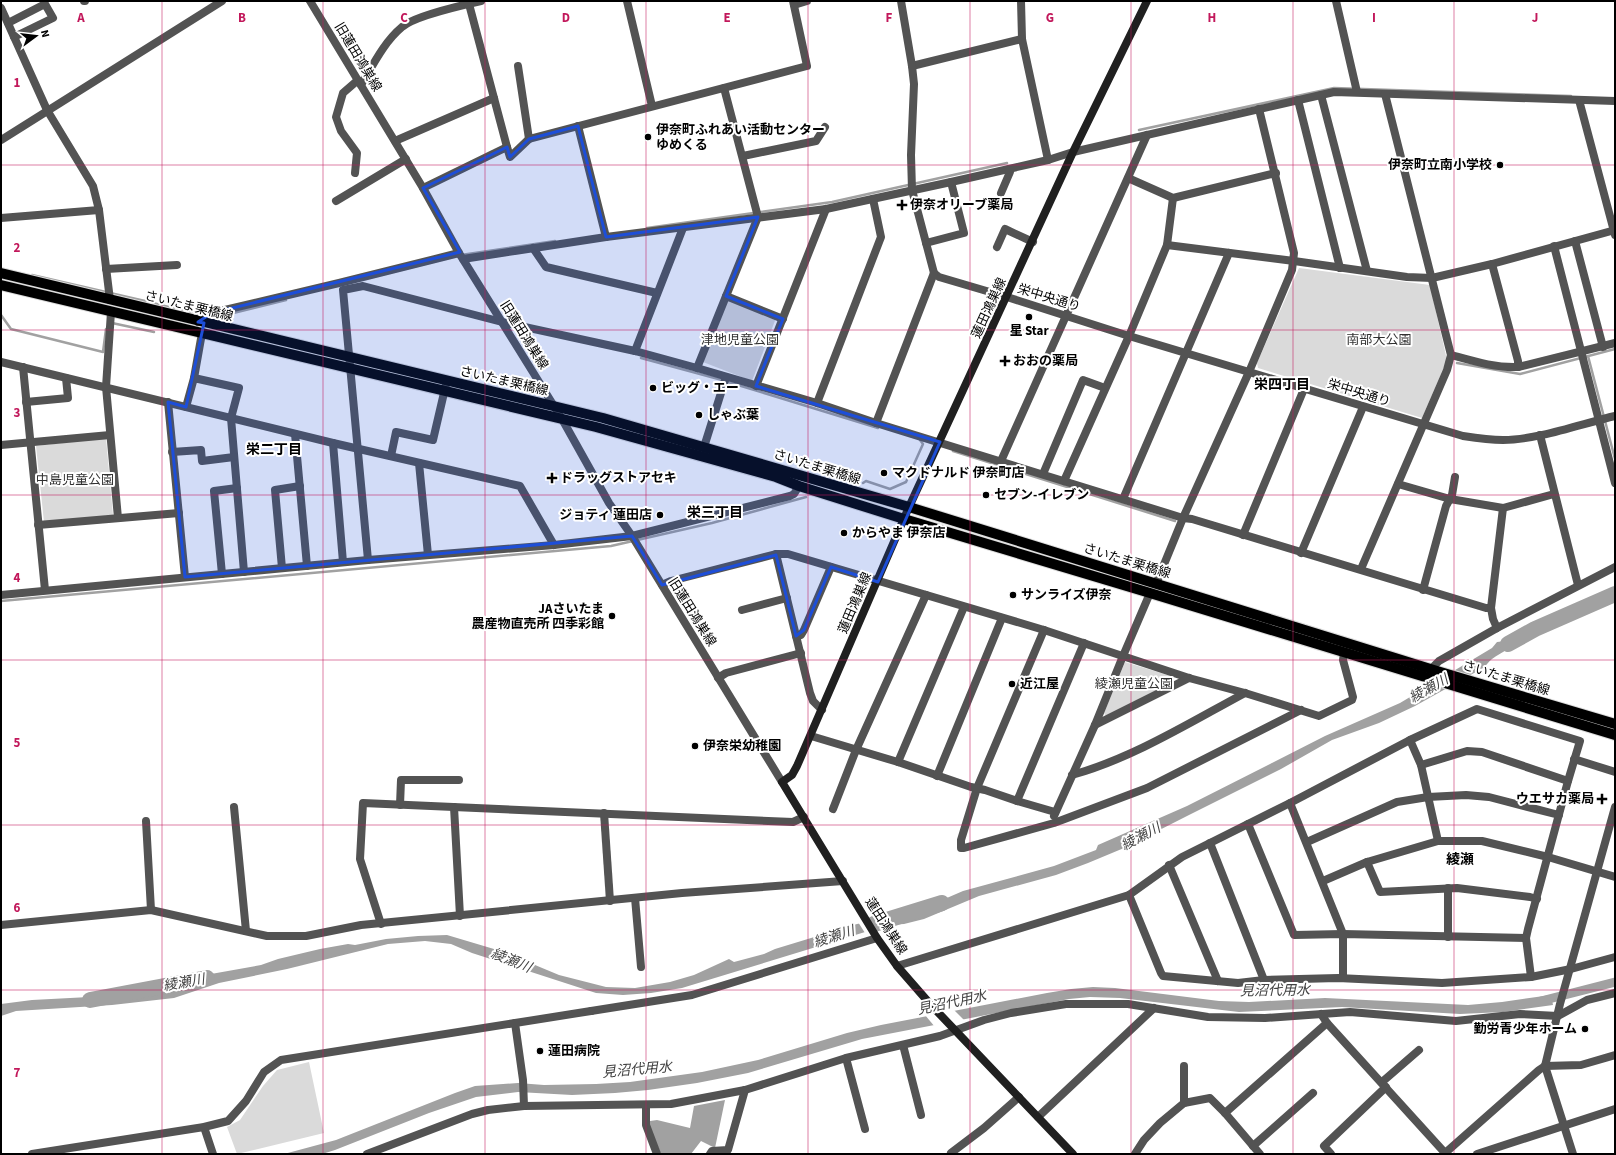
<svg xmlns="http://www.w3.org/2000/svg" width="1616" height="1155" font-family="'Source Sans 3','Noto Sans JP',sans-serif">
<rect width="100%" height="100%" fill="#fff"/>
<!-- green -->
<g fill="#dadada">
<path d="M1299 268 1430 285 1447 360 1422 418 1258 368 1257 363Z"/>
<path d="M727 299 776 318 752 381 703 362Z"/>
<path d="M106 438 113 515 44 522 36 446Z"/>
<path d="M1125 662 1174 677V682L1107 718 1104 713Z"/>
<path d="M309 1062 324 1133 237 1154 227 1127 240 1120 263 1086 277 1070Z"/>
</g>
<!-- water -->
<g fill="#a1a1a1">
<path d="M1526 631 1531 639C1518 645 1504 650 1492 659 1488 662 1487 665 1483 668L1415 706 1379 723 1332 740 1281 769 1189 815 1124 848 1088 863 1056 875 979 896 924 919 904 924 888 925 682 988 651 993 623 995 596 993 472 953 451 944 425 941 388 944 287 969 219 983 174 998 112 1005 16 1011 1 1016V1004L32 1000 127 995 154 990 211 974 261 965 278 959 320 949 348 944 355 945 386 939 418 936 447 935 504 952 559 975 606 987 635 988 670 982 694 975 729 959 734 962 764 954 775 949 857 924 912 913 963 891 1054 866 1096 850 1098 845 1187 806 1325 736 1400 703 1492 648 1497 642 1506 641Z"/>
<path d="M1093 987 1115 988 1219 1001 1249 1002 1325 998 1468 1005 1502 1002 1551 995 1553 1005 1503 1012 1460 1014 1342 1007 1239 1012 1120 998 1090 997 1069 999 862 1039 748 1073 697 1083 648 1090 615 1093 572 1095 518 1092 476 1097 429 1113 335 1150 322 1154H284L336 1140 455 1093 475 1086 518 1083 544 1085 596 1084 630 1082 702 1072 758 1060 847 1033 881 1025 1047 993 1071 989Z"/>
<path d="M725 1100 715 1148 701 1141 691 1154H661L649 1125 650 1121 657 1120 690 1128 694 1106Z"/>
</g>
<!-- pier -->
<g fill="#fff">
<path d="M875 919 882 929 865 933 858 922Z"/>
<path d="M953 1009 965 1021 935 1027 925 1015Z"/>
</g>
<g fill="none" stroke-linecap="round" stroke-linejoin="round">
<!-- stream -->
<g stroke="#a1a1a1" stroke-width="2.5">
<path d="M1139 130 1334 88 1571 96"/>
<path d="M647 228 832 202 1007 163"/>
<path d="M461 255 555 241"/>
<path d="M32 275 145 301 204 316"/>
<path d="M1 315 11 329 103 352 106 329"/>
<path d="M209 317 213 318 286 300"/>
<path d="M112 323 154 332"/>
<path d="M1588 356 1615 459"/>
<path d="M641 358 722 380"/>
<path d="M1457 363 1520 374 1615 349"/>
<path d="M728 382 878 428"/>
<path d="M953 451 1175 521"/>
<path d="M863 483 866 481 890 489 906 482 923 444 920 440"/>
<path d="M1 601 611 546 712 523 806 497"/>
</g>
<!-- canal -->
<path stroke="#a1a1a1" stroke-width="9" d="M1541 1001 1615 982"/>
<!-- river -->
<g stroke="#a1a1a1" stroke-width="16">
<path d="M1508 644 1535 629 1615 594"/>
<path d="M874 924 942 903"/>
<path d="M90 1000 207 978"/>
</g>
<defs>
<g id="primary">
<path d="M1 273 603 418 909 507 1437 671 1615 724"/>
<path d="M1 285 596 427 776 477 799 486 904 519 1150 593 1615 735"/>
</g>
</defs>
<!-- primary casing -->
<use href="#primary" stroke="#dbdbdb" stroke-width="12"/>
<!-- minor -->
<g stroke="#535353" stroke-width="8">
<path d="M84 1H85"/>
<path d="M627 1 652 106"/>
<path d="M1021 1 1022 39 1048 160"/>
<path d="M1336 1 1357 92"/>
<path d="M469 4 507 147"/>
<path d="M794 5 807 1"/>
<path d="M1 8 47 110 93 186 99 210 110 300"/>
<path d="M8 23 45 4 53 18 14 37"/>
<path d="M518 66 529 139"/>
<path d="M912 66 1022 39"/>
<path d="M361 85C373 65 384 42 402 27 414 16 463 5 481 1"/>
<path d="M1321 95 1367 271"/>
<path d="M1298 100 1340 268"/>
<path d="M1579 100 1615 235"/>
<path d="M578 126 606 237"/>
<path d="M1 140 222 1"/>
<path d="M395 141 494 98"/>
<path d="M743 156 816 141 825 127"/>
<path d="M355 173 357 153 341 131 336 117 343 93 358 80"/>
<path d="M1128 178 1173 198 1276 173"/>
<path d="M423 188 507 147 510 157 529 139 807 66 793 1"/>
<path d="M1001 193 1010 172 1009 169"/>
<path d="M336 201 406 159"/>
<path d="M1 218 99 210"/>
<path d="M1575 241 1603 347"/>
<path d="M926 243 964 233 951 182"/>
<path d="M1167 245 1294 261 1407 277 1432 278 1492 264 1615 230"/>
<path d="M1554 246 1615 483"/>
<path d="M997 247 1005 229 1033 242"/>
<path d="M533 248 546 267 657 293"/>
<path d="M463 259 606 237 826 209 951 182 1048 160 1073 152 1334 92 1615 101"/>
<path d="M1492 264 1518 361V367"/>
<path d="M106 269 177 265"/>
<path d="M934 273 939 277 1007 297"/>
<path d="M726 296 783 319"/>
<path d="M111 312 106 387 118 518"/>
<path d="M198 322 212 313 339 283 459 253"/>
<path d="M635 351 683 228"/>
<path d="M1451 355C1473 361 1495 368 1518 367L1615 343"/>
<path d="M1 362 333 443 520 486 554 545"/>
<path d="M23 367 45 590"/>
<path d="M697 368 758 217 724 88"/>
<path d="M1249 372 1292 270 1294 253 1259 109"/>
<path d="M194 378 202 333"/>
<path d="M756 386 826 209"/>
<path d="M26 402 68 398 66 378"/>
<path d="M168 402 185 577"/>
<path d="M817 403 881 237 873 199"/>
<path d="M186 407 194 378 239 388 231 418 244 572"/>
<path d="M876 423 934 273 912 190 911 155 914 84 912 66 901 1"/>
<path d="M295 434 307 566"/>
<path d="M1540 435 1578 585"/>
<path d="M333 443 343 562"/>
<path d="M1 445 110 435"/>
<path d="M704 447 726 377"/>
<path d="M172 452 201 450 202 461 234 457"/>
<path d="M391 456 396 432 433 440 447 380"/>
<path d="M1001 461 1147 135"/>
<path d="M419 463 428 555"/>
<path d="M1043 474 1083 380 1105 388"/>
<path d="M1064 481 1129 336 1167 245 1173 198"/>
<path d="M1398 484 1450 499 1503 508 1554 494"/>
<path d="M1123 499 1229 253"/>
<path d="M38 525 179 513"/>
<path d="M1243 535 1304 389"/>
<path d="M1301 553 1363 407"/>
<path d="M776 554 810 693 813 701 822 710"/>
<path d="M368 560 343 290 363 286 502 322 635 351 697 368 817 403 876 423 1183 518 1192 519 1486 608H1491"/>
<path d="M282 568 275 490 300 486"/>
<path d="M1361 569 1447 370 1451 355 1385 94"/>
<path d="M222 574 214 491 237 488"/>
<path d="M662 585 671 581 776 554H788L1044 630 1189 678 1245 693 1319 716 1352 700 1353 697 1343 660 1344 653"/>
<path d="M1423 590 1446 506 1452 495 1455 477"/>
<path d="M1 595 368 560 554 545 632 536 790 496 794 494 799 486"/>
<path d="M742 610 787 598"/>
<path d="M1497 628 1493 619 1491 608 1503 508"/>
<path d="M1044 630 977 788 961 840V848H964L1054 823 1147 788 1301 710"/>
<path d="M796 636 801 635 804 630 831 567"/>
<path d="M1431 669 1439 661 1497 628 1615 567"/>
<path d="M718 678 726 673 801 653"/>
<path d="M1095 725 1189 678"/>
<path d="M811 736 898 762 971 787 985 790 1017 801 1055 812"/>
<path d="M1410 740 1421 765 1438 841"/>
<path d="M1574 759 1615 772"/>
<path d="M898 762 964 607"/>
<path d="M1421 765 1467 751 1482 752 1568 781"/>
<path d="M1072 775C1133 758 1189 723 1245 693"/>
<path d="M937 776 1002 618"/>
<path d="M1017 801 1084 643"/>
<path d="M1290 803 1343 934V978"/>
<path d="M400 805 401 780H459"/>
<path d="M234 807 246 931"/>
<path d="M454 807 460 916"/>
<path d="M833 809 856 750 926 595"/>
<path d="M604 813 610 901"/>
<path d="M1054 816 1095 725 1123 656"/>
<path d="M146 821 151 910"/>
<path d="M1248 824 1294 935 1343 934 1526 938"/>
<path d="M1307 842 1397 802 1428 797 1466 795 1489 797 1559 815"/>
<path d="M1210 843 1264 980"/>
<path d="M1367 862 1380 892 1457 888 1530 897 1537 899"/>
<path d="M1169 865 1218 981"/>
<path d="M1323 881 1367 862 1438 841H1482L1548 857 1615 877"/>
<path d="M1129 895 1161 973 1163 976 1238 983 1264 980 1338 978 1442 983 1531 977 1571 969 1615 957"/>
<path d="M635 898 641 967"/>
<path d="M381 924 360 859 363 803 793 822 804 817"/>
<path d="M1 925 151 910 267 936H306L361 925 682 893 843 881"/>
<path d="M1448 937V888"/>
<path d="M897 966 1129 895 1182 857 1290 803 1410 740 1477 709 1580 741 1568 781 1528 929 1526 938 1531 977"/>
<path d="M591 1011 692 995 877 938"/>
<path d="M1321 1014 1327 1023 1445 1153"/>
<path d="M515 1023 523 1080 524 1106"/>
<path d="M903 1045 921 1115"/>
<path d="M846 1058 865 1129"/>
<path d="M1545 1066 1573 1154"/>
<path d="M1382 1082 1419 1050"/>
<path d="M1184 1103V1066"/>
<path d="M646 1105V1125L657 1154"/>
<path d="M1225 1113 1327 1023"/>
<path d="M1038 1117 1154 1008"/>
<path d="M204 1127 213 1154"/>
<path d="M1253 1146 1313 1093"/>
<path d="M951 1153 984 1128 1019 1097"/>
<path d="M367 1154 472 1114 488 1110 524 1106 671 1104 745 1090 846 1058 940 1036 984 1020 1011 1013 1066 1004H1128L1208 1017 1265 1018 1350 1012 1456 1021 1520 1014 1558 1016 1587 1000 1615 993"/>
<path d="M710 1154 712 1151 728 1150 745 1090"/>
<path d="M1135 1154 1144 1140 1160 1123 1184 1103 1210 1098 1225 1113 1260 1154"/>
<path d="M1331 1154 1324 1146 1386 1087"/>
<path d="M1444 1154 1539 1070 1545 1066 1581 1065 1615 1055"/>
<path d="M1477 1154 1615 1109"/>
</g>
<!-- tertiary -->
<g stroke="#535353" stroke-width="8">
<path d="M310 1 423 188 459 253 562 419 609 503 632 536 782 782"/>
<path d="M1007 297 1129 336 1463 436C1476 438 1489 440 1503 440 1537 440 1581 424 1615 416"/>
<path d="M1156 584 1183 518 1249 372"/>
<path d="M1123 656 1150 593"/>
<path d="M1545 1066 1560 1004 1615 807"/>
<path d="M32 1154 204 1127 228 1121 246 1101 264 1072 281 1060 591 1011"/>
</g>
<!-- secondary -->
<path stroke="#202020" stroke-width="8" d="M1073 1154 931 1005 897 966 877 938 782 782 792 775 797 766 909 507 1073 152 1147 1"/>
<!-- primary -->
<use href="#primary" stroke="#000" stroke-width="10"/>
</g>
<!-- marked area -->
<path fill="#1d4ed8" fill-opacity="0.2" stroke="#1d4ed8" stroke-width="3" stroke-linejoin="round" d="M578 126 606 237 758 217 726 296 783 319 756 386 940 442 878 582 831 567 804 630 796 636 776 555 662 585 632 536 185 577 168 402 186 407 204 323 198 322 212 313 460 252 423 188 507 147 510 157 529 139Z"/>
<!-- grid -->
<path fill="none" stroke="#c2185b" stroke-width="1" stroke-opacity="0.55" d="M162 1V1154M323 1V1154M485 1V1154M646 1V1154M808 1V1154M970 1V1154M1131 1V1154M1293 1V1154M1454 1V1154M1 165H1615M1 330H1615M1 495H1615M1 660H1615M1 825H1615M1 990H1615"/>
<!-- markers -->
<g fill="#000" stroke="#fff" stroke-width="1.5">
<circle cx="648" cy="137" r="4"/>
<circle cx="1500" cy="165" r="4"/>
<path d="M900 199h4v4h4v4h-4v4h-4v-4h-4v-4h4z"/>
<circle cx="1029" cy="317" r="4"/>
<path d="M1003 355h4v4h4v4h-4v4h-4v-4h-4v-4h4z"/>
<circle cx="653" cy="388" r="4"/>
<circle cx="699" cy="415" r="4"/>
<circle cx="884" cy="473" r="4"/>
<path d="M550 472h4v4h4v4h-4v4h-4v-4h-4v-4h4z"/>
<circle cx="986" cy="495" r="4"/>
<circle cx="660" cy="515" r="4"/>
<circle cx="844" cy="533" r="4"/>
<circle cx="1013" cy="595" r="4"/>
<circle cx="612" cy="616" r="4"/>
<circle cx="1012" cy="684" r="4"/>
<circle cx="695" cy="746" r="4"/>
<path d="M1600 793h4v4h4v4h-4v4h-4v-4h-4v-4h4z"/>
<circle cx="1585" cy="1029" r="4"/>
<circle cx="540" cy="1051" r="4"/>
</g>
<g text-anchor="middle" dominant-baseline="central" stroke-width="4" stroke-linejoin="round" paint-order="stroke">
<!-- street labels -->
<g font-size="13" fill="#000" stroke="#fff">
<text transform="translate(358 57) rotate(59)">旧蓮田鴻巣線</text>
<text transform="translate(1049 298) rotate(17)">栄中央通り</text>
<text transform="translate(189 306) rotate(14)">さいたま栗橋線</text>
<text transform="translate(989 308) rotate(-65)">蓮田鴻巣線</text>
<text transform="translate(524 335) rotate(58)">旧蓮田鴻巣線</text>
<text transform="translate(504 381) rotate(13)">さいたま栗橋線</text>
<text transform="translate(1359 393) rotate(17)">栄中央通り</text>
<text transform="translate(817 467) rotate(17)">さいたま栗橋線</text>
<text transform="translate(1127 561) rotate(17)">さいたま栗橋線</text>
<text transform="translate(855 603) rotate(-67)">蓮田鴻巣線</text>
<text transform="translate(692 612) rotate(58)">旧蓮田鴻巣線</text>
<text transform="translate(1506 678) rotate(17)">さいたま栗橋線</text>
<text transform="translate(886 926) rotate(57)">蓮田鴻巣線</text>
</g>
<!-- poi labels -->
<g font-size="13" font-weight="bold" fill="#000" stroke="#fff" text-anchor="start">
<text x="656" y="130">伊奈町ふれあい活動センター<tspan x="656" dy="15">ゆめくる</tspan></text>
<text x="1492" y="165" text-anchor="end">伊奈町立南小学校</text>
<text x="910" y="205">伊奈オリーブ薬局</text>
<text x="1029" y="331" text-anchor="middle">星 Star</text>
<text x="1013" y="361">おおの薬局</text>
<text x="661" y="388">ビッグ・エー</text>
<text x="707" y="415">しゃぶ葉</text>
<text x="892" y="473">マクドナルド 伊奈町店</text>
<text x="560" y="478">ドラッグストアセキ</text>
<text x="994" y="495">セブン-イレブン</text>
<text x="652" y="515" text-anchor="end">ジョティ 蓮田店</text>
<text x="852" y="533">からやま 伊奈店</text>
<text x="1021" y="595">サンライズ伊奈</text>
<text x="604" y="609" text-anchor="end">JAさいたま<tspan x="604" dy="15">農産物直売所 四季彩館</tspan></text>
<text x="1020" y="684">近江屋</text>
<text x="703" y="746">伊奈栄幼稚園</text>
<text x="1594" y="799" text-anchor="end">ウエサカ薬局</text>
<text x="1577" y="1029" text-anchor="end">勤労青少年ホーム</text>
<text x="548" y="1051">蓮田病院</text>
</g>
<!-- park labels -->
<g font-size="13" fill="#313131" stroke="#fff">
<text x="740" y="340">津地児童公園</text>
<text x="1379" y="340">南部大公園</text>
<text x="75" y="480">中島児童公園</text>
<text x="1134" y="684">綾瀬児童公園</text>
</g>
<!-- neighbourhood labels -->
<g font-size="14" font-weight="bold" fill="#000" stroke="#fff">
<text x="1282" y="385">栄四丁目</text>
<text x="274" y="450">栄二丁目</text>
<text x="715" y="513">栄三丁目</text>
<text x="1460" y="860">綾瀬</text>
</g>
<!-- water labels -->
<g font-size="14" font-style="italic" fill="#424242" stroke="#fff">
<text transform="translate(1429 689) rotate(-29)">綾瀬川</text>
<text transform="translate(1141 837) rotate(-28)">綾瀬川</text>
<text transform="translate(834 937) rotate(-18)">綾瀬川</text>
<text transform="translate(511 961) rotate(22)">綾瀬川</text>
<text transform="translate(184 983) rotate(-10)">綾瀬川</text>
<text transform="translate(1275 991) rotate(-1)">見沼代用水</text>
<text transform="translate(952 1003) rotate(-12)">見沼代用水</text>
<text transform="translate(637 1070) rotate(-5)">見沼代用水</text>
</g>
</g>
<g font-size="13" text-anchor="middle" font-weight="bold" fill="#c2185b" stroke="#fff" stroke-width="4" stroke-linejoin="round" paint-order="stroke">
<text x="81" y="22">A</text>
<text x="242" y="22">B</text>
<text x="404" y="22">C</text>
<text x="566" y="22">D</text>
<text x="727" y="22">E</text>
<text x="889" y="22">F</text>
<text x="1050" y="22">G</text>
<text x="1212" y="22">H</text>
<text x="1374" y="22">I</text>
<text x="1535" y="22">J</text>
<text x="17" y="87">1</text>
<text x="17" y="252">2</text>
<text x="17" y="417">3</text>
<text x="17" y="582">4</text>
<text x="17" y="747">5</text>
<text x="17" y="912">6</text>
<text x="17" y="1077">7</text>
</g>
<!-- border -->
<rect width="1616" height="1155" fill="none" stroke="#000000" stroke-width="4"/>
<!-- north arrow -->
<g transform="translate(36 36) rotate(75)" stroke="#ffffff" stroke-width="3" paint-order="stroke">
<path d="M0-3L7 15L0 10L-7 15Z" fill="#000000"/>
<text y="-6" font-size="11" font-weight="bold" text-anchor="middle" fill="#000000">N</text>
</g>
</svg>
